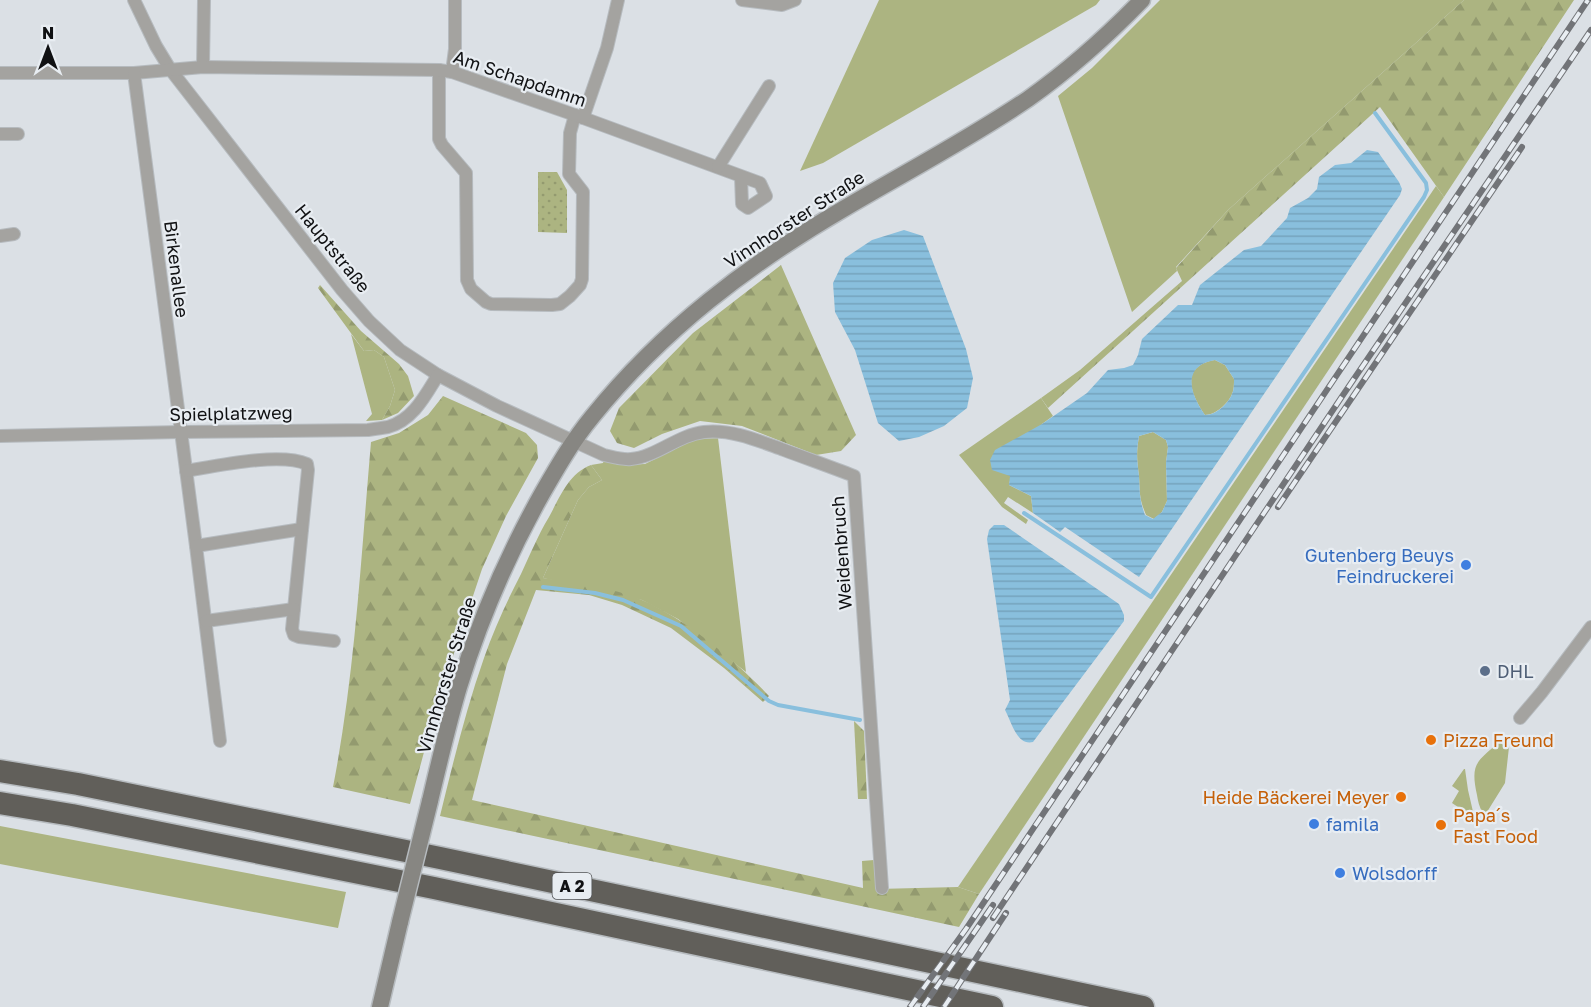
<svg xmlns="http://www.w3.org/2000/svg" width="1591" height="1007" font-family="'Golos Text',sans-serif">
<defs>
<pattern id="forest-firs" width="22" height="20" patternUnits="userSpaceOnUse" patternTransform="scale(1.5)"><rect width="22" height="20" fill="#acb481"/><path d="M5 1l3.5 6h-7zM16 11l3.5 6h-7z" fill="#939a6f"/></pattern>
<pattern id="park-dots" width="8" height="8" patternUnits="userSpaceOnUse" patternTransform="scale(1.5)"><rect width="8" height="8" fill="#acb481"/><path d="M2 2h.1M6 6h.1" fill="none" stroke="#939a6f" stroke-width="1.8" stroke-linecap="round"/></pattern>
<pattern id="water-rules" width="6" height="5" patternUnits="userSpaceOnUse" patternTransform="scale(1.5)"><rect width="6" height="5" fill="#89bfdd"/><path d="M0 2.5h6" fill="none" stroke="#75a3bd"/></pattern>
</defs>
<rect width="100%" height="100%" fill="#dbe0e5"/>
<!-- green -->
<g fill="#acb481">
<path d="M879 0H1100L1096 5 823 163 800 171Z"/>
<path d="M1160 0H1464L1228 210 1176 267 1177 271 1132 312 1058 96 1092 68Z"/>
<path d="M1436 186 1444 197 979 894 958 887Z"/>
<path d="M351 334 364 351 374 350 384 357 395 390 390 406 382 420 366 421 372 414Z"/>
<path d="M1215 360 1225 365 1234 379C1234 384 1234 390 1232 394 1228 404 1215 415 1205 415 1190 393 1180 366 1215 360Z"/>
<path d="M1041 398 1053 416 1042 424 1011 476 1009 485 1031 496 1033 513 1008 497 1004 503 1028 520 1026 524 1002 507 959 455Z"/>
<path d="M1153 432 1166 440 1168 447 1166 463 1167 501 1162 512 1154 519 1146 515C1139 498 1140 494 1139 476 1137 459 1136 454 1139 436Z"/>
<path d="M718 438 746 672 678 619 642 600 543 578 578 500 589 487 602 480 591 465 603 463 604 460 619 465 645 464 695 439Z"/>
<path d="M1499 742 1508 748 1509 747 1505 783 1487 812 1483 813C1479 807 1478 801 1477 795 1470 763 1477 762 1499 742Z"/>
<path d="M1464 769H1465L1468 790 1474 816 1473 817 1452 803 1459 791 1452 786Z"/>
<path d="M0 826 346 892 338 928 0 864Z"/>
</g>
<!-- forest -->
<g fill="url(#forest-firs)">
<path d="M1464 0H1574L1444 197 1380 107 1048 408 1041 398 1080 370 1182 281 1176 268 1228 210Z"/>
<path d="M781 265 856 435 841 451 816 455 742 426 700 421 662 434 634 448 617 443 610 431 619 408 693 333Z"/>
<path d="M320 285 361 331 399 364 408 376 414 396 398 413 382 420 390 406 395 390 384 357 374 350 364 351 318 288Z"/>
<path d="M443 396 526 433 537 445 538 458 506 516 482 569 437 704 410 804 333 787C355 674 361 557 371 442L399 433 428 415Z"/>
<path d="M591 465 602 480 589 487 578 500 543 578C576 583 611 587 642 600 686 619 736 661 769 696L763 702 724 668 671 628 622 605 589 595 536 590 507 664 472 800 863 888 862 861 874 860 877 889 958 887 979 894 959 927 440 816C453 763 466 709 484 658 494 629 507 601 521 574 530 555 538 535 549 517 560 497 568 474 591 465Z"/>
<path d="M854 721 864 731 867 799H858Z"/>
</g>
<!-- park -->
<path fill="url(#park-dots)" d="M538 172H557L567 190V233L538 232Z"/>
<!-- water -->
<g fill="url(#water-rules)" fill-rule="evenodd">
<path d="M1367 150 1378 152 1399 182 1402 189 1400 195 1139 577 1065 527 1060 532 1033 513 1031 496 1009 485 1010 476 992 470 990 460 995 450 1042 424 1087 393 1108 370 1124 368 1133 365 1138 355 1142 339 1178 305H1192L1200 285 1244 250 1261 246 1287 218 1290 208 1308 198 1317 189 1319 177 1335 165 1351 163ZM1215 360 1225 365 1234 379C1234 384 1234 390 1232 394 1228 404 1216 415 1205 415 1190 394 1181 366 1215 360ZM1153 432 1166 440 1168 447 1166 463 1167 501 1162 512 1153 519 1145 515C1139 498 1140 493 1139 476 1137 460 1136 453 1139 436Z"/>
<path d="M904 230 923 236 966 349 973 378 967 408 944 426 919 437 899 441 878 423 855 350 835 312 833 283 845 258 872 240Z"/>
<path d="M994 525H1004L1119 604 1124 615V621L1033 742C1017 746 1012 723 1005 710L1010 700 987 539 989 530Z"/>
</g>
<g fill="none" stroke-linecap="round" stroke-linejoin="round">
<!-- stream -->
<g stroke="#89bfdd" stroke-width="4">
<path d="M1024 513 1151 597 1424 197 1427 190 1426 183 1375 113"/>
<path d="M543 587 595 593 623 600 681 626 769 701 778 705 860 720"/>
</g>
<defs>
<g id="street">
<path d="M134 0 156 46 170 69 342 290 369 321 400 350 438 375 497 406 604 455C613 457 622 460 631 459 656 457 678 435 704 432 732 429 759 441 784 450 808 459 831 467 854 476L882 888"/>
<path d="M742 0 782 5 795 0"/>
<path d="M203 67 204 0"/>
<path d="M439 70V139L442 145 466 173 467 280 471 289 486 302 491 304 552 305 560 304 570 296 580 285 582 279 583 192 569 174 570 133 575 115"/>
<path d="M452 72 455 49V0"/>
<path d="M0 73H134L203 67 439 70 452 72 575 115 760 183 766 196 748 208 742 204 741 177"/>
<path d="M134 73 196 546 220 741"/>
<path d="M583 118 607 48 618 0"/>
<path d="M0 134H18"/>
<path d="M718 167 769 86"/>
<path d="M0 236 14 234"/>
<path d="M0 436 180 432 368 430C375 429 382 428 388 427 413 420 425 396 438 375"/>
<path d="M186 471C216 466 280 452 307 464L308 470 292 629 294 635 299 637 334 641"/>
<path d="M196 546 302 529"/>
<path d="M206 621 294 609"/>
<path d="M1520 718 1542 692 1591 627"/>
</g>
<g id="secondary">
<path d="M430 801C439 763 448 724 459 687 480 619 508 554 543 492 558 466 573 440 592 417 662 330 749 264 845 208 906 172 969 139 1028 99 1069 70 1107 36 1142 0"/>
<path d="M380 1007 400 922"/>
</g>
<g id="highway">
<path d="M0 771 78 784 440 858 1143 1007"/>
<path d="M0 803 72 815 434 888 992 1007"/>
</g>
</defs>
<!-- street casing -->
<use href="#street" stroke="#b6bbbf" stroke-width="14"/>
<!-- secondary casing -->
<use href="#secondary" stroke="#b6bbbf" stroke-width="19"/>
<!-- highway casing -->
<use href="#highway" stroke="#b6bbbf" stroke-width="25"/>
<!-- street -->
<use href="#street" stroke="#a4a3a0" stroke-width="12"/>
<!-- secondary -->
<use href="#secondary" stroke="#878682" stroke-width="16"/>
<!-- highway -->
<use href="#highway" stroke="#615f5a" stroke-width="22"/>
<defs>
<g id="rail">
<path d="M1278 507 1522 147"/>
<path d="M993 918 1343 395 1591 30"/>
<path d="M910 1007 966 929 1588 0"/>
<path d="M923 1007 993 905"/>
<path d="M944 1007 1006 913"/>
</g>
</defs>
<!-- rail casing -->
<use href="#rail" stroke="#727478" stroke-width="6"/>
<!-- rail -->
<use href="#rail" stroke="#e8edf2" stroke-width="4" stroke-dasharray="11" stroke-linecap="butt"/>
<defs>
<path id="secondary-bridge" d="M400 922 430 801"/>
</defs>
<!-- secondary-bridge casing -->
<use href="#secondary-bridge" stroke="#b6bbbf" stroke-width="19" stroke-linecap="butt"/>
<!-- secondary-bridge -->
<use href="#secondary-bridge" stroke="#878682" stroke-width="16"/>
</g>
<!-- markers -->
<g fill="#3f7fe0" stroke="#e8edf2" stroke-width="2">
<circle cx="1466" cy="565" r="6"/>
<circle cx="1314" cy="824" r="6"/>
<circle cx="1340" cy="873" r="6"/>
</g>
<circle fill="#5c6f8a" stroke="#e8edf2" stroke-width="2" cx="1485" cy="671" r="6"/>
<g fill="#e8710a" stroke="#e8edf2" stroke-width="2">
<circle cx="1431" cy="740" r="6"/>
<circle cx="1401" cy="797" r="6"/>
<circle cx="1441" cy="825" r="6"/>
</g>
<g text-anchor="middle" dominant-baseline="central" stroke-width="4.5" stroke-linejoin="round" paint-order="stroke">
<!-- shield labels -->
<rect fill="#e8edf2" stroke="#515356" stroke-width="1.5" x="552.5" y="873" width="39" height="26" rx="4.5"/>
<g font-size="16" font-weight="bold" fill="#101113">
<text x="572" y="886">A 2</text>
</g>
<!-- street labels -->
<g font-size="18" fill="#101113" stroke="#e8edf2">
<text transform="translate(520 78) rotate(19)">Am Schapdamm</text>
<text transform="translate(794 219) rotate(-33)">Vinnhorster Straße</text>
<text transform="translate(333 248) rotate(51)">Hauptstraße</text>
<text transform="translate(177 269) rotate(83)">Birkenallee</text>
<text transform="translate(231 413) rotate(-1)">Spielplatzweg</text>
<text transform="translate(841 553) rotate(-94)">Weidenbruch</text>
<text transform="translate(446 675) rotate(-73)">Vinnhorster Straße</text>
</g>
<!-- shop labels -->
<g font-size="18" fill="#366cbe" stroke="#e8edf2" text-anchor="start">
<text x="1454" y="555" text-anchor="end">Gutenberg Beuys<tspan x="1454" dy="21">Feindruckerei</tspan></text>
<text x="1326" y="824">famila</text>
<text x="1352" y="873">Wolsdorff</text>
</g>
<!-- service labels -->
<g font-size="18" fill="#4e5e75" stroke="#e8edf2" text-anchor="start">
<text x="1497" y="671">DHL</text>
</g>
<!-- food labels -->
<g font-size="18" fill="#c56008" stroke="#e8edf2" text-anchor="start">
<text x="1443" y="740">Pizza Freund</text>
<text x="1389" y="797" text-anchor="end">Heide Bäckerei Meyer</text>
<text x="1453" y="815">Papa´s<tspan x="1453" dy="21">Fast Food</tspan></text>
</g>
</g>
<!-- north arrow -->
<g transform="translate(48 48)" stroke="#e8edf2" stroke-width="4.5" paint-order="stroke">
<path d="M0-4.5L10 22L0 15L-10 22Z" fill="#101113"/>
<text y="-9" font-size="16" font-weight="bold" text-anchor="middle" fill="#101113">N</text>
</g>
</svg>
